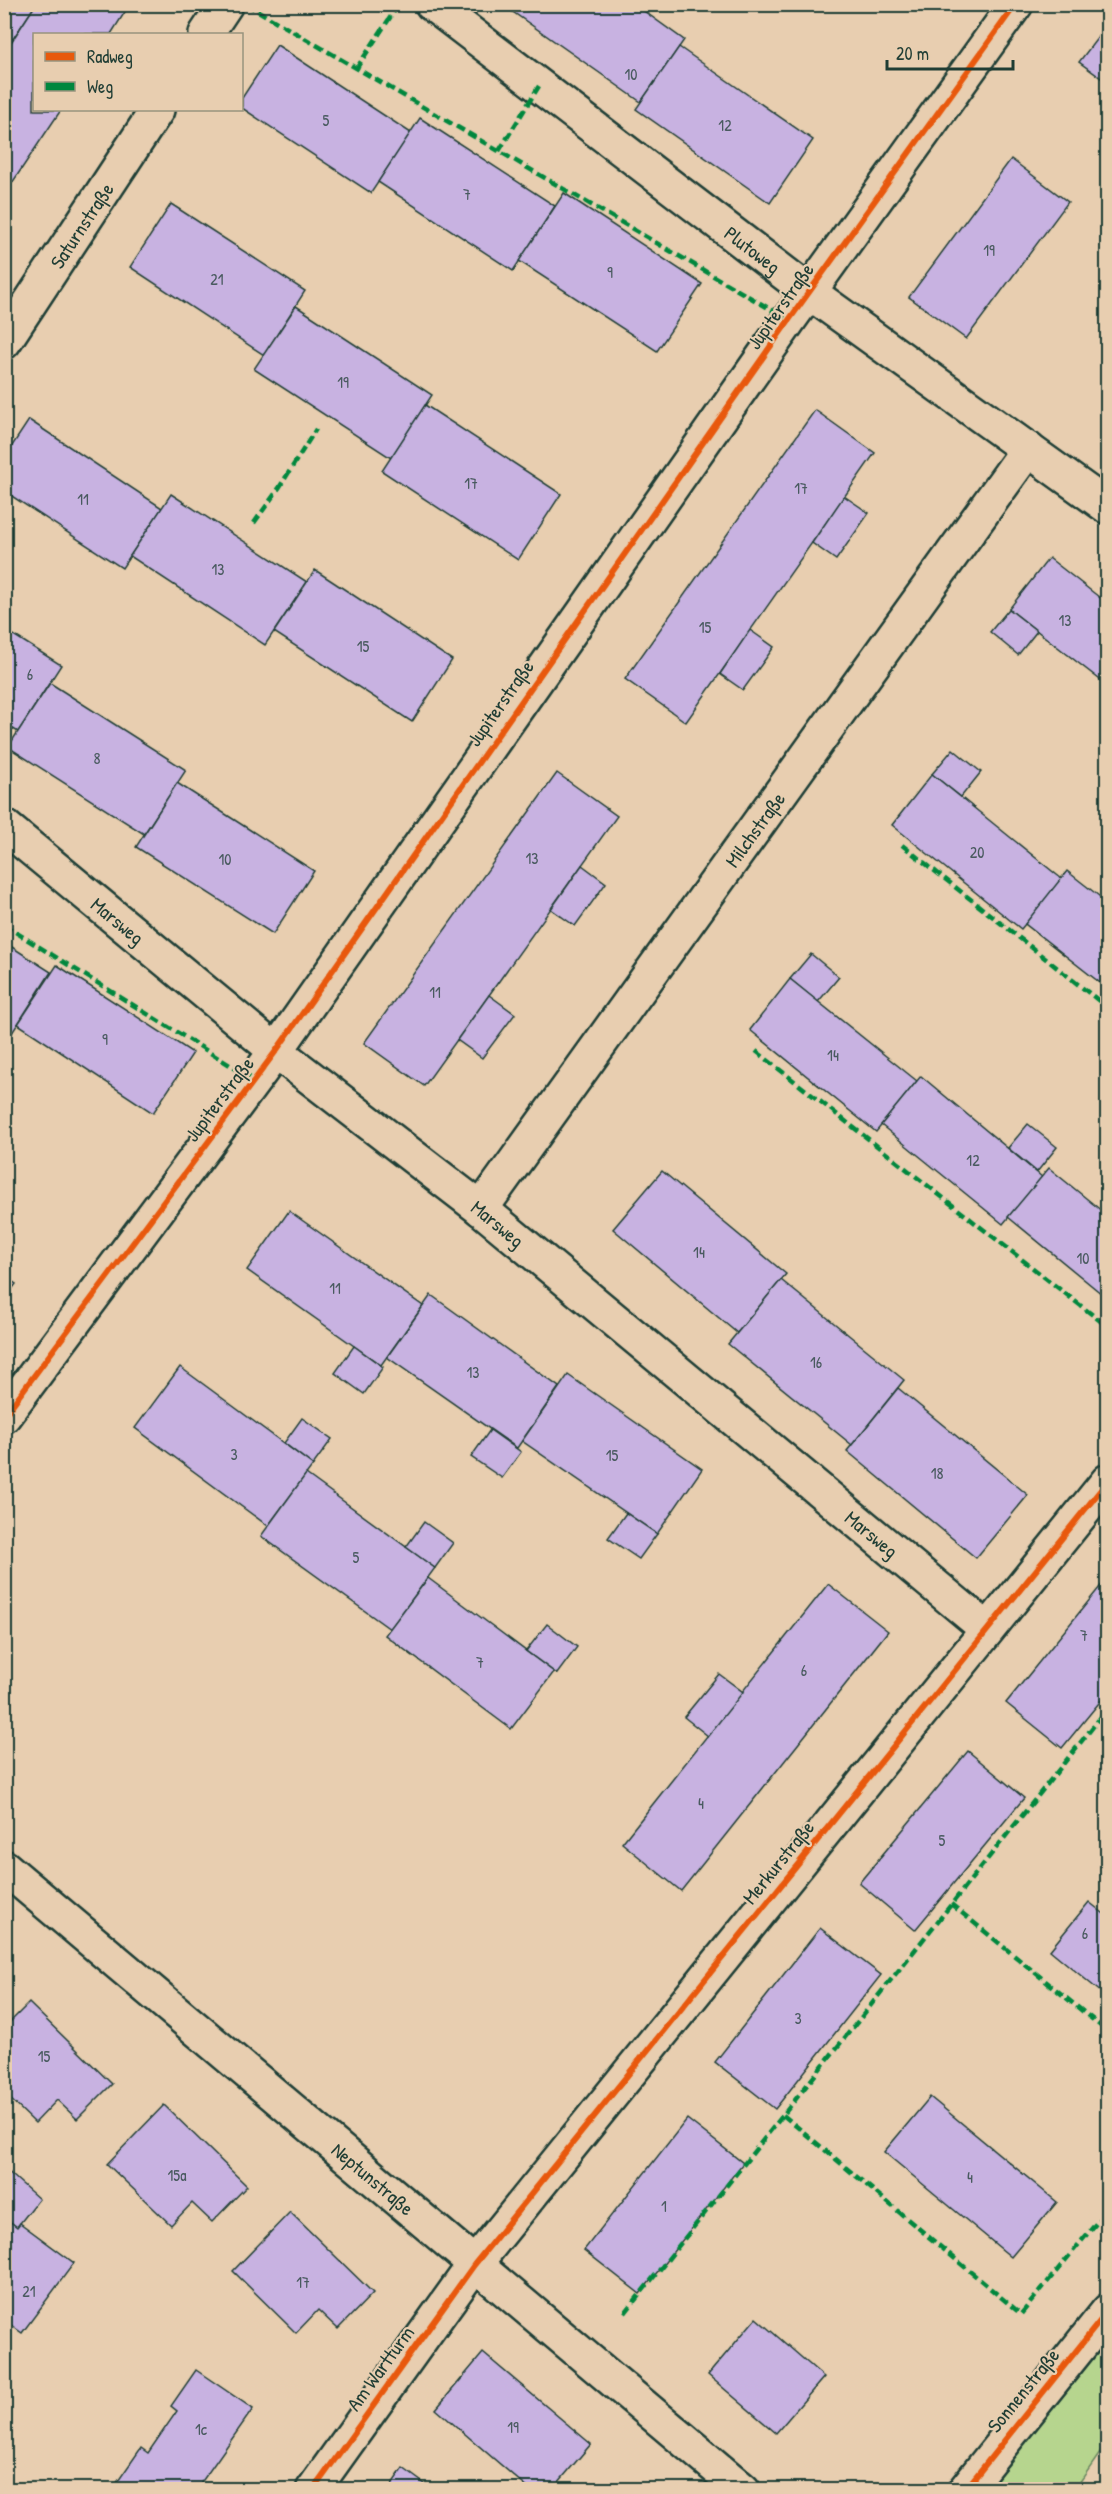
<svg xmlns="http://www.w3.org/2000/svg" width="1112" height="2494" font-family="'Patrick Hand',sans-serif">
<rect width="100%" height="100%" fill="#e8ceb0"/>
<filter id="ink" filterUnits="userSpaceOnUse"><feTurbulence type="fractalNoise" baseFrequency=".0167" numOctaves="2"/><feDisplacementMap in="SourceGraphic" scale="12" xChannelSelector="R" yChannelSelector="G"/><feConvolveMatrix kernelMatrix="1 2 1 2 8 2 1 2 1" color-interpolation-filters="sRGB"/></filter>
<g filter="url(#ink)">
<!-- green -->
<path fill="#b6d58e" stroke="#6a8961" stroke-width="1.5" d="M1107 2342V2443L1075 2489H987Z"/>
<!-- building -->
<g fill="#c8b2e1" stroke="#1f3d34" stroke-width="1.5">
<path d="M4 4H36L13 39 4 33Z"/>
<path d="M36 4H130L111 34H34V110H61L4 195V53Z"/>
<path d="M513 4H634L684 40 641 102 510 10Z"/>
<path d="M1108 24V83L1079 62Z"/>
<path d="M277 45 411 133 371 193 242 108V98Z"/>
<path d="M679 47 813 140 770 203 636 109Z"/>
<path d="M420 118 555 206 513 271 378 182Z"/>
<path d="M1011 159 1068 202 966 339 909 297Z"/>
<path d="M564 193 702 284 657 351 519 261Z"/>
<path d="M171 204 305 291 264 355 130 267Z"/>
<path d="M296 306 432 395 391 458 254 369Z"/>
<path d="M425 405 561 494 518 560 382 471Z"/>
<path d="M815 410 875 453 686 722 625 679Z"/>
<path d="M29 420 162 508 122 568 4 491V458Z"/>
<path d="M171 494 307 582 265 645 130 556Z"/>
<path d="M844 496 869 513 836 560 812 543Z"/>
<path d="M1049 558 1108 604V686L1009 609Z"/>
<path d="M315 570 452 660 412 722 274 632Z"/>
<path d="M1009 609 1037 631 1018 655 990 632Z"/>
<path d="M4 629 61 665 18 732 4 723Z"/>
<path d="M750 630 774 647 743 690 720 674Z"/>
<path d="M50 683 186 770 144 834 8 747Z"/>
<path d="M953 749 981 772 961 797 932 774Z"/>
<path d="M557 773 617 816 424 1086 364 1043Z"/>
<path d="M932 774 1062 879 1021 929 892 825Z"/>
<path d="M177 783 314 871 273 934 136 847Z"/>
<path d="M582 865 606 883 575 926 551 909Z"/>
<path d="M1067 871 1108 903V989L1025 924Z"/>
<path d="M4 942 51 972 12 1033 4 1028Z"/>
<path d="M811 954 839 977 818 1002 790 979Z"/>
<path d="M57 965 193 1053 153 1113 18 1024Z"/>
<path d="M790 979 917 1081 876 1132 750 1030Z"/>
<path d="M489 995 515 1014 482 1058 457 1040Z"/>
<path d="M921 1076 1042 1177 1003 1224 881 1125Z"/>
<path d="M1028 1124 1057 1147 1037 1172 1008 1148Z"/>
<path d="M1049 1168 1108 1216V1299L1008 1217Z"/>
<path d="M662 1171 786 1274 737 1333 613 1229Z"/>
<path d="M289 1211 423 1306 381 1365 247 1270Z"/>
<path d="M4 1276 16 1284 4 1300Z"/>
<path d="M781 1280 904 1380 852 1445 728 1344Z"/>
<path d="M431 1295 559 1387 517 1448 387 1357Z"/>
<path d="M354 1346 383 1367 364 1394 335 1373Z"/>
<path d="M180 1367 313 1465 268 1526 135 1428Z"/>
<path d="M568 1375 702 1469 657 1534 522 1441Z"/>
<path d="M898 1388 1028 1495 976 1558 847 1451Z"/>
<path d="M302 1418 332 1439 313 1465 284 1443Z"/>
<path d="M490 1430 521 1452 502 1478 471 1457Z"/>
<path d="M306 1474 435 1568 390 1629 261 1536Z"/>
<path d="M626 1513 657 1534 639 1559 608 1538Z"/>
<path d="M424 1522 453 1543 435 1568 406 1547Z"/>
<path d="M1108 1577V1692L1062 1748 1006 1703Z"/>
<path d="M428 1578 554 1672 511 1729 385 1635Z"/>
<path d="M828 1584 888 1631 681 1891 622 1843Z"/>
<path d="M547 1624 577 1647 557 1674 526 1651Z"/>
<path d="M719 1674 743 1692 708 1736 684 1717Z"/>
<path d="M968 1751 1024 1798 915 1930 859 1883Z"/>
<path d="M1089 1902 1108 1917V1998L1050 1950Z"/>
<path d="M820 1928 881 1975 775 2109 715 2062Z"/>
<path d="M29 2003 112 2084 77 2119 57 2100 35 2123 4 2093V2028Z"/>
<path d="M930 2097 1057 2202 1011 2257 884 2152Z"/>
<path d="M164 2105 247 2186 212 2222 192 2203 171 2225 107 2164Z"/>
<path d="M687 2119 743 2163 640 2294 584 2250Z"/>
<path d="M4 2168 39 2199 17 2227 4 2217Z"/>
<path d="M290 2212 373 2293 338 2329 318 2310 296 2333 233 2271Z"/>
<path d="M4 2217 17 2227 20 2223 74 2263 22 2333 4 2320Z"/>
<path d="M756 2318 824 2377 776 2433 708 2375Z"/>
<path d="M483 2353 591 2444 552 2490H530L436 2409Z"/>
<path d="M196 2370 253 2409 196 2490H124L116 2484 141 2448 148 2453 177 2411 171 2406Z"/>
<path d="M403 2468 433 2490H388Z"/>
</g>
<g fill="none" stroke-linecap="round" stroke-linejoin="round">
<defs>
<g id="minor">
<path id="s1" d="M432 4 809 292 1108 507"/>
<path d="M206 34 226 4"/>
<path id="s2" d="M4 342 157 110"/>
<path id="s3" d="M4 826 276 1051 481 1209 987 1629"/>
<path id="s4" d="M481 1209 1028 449"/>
<path d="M4 1416 276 1051 789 320 1016 4"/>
<path id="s5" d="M4 1867 743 2490"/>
<path d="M313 2490 474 2265 1108 1481"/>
<path d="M965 2490 1108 2311"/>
</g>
</defs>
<!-- minor casing -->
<use href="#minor" stroke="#1f3d34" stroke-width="38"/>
<!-- minor -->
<use href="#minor" stroke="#e8ceb0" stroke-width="33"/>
<!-- quiet -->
<g stroke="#00873e" stroke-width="4.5" stroke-dasharray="9 4.5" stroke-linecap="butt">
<path d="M246 4 789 320"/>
<path d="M356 69 399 4"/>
<path d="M499 151 539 86"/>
<path d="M254 523 279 488 316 429"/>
<path d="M902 845 1108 1008"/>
<path d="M4 925 254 1080"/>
<path d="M756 1051 1108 1327"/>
<path d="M951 1904 1108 2032"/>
<path d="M783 2115 1021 2314 1108 2209"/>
<path d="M625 2313 1108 1708"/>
</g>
<defs>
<g id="cycleway">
<path d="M4 1416 276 1051 789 320 1016 4"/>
<path d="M313 2490 474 2265 1108 1481"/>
<path d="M965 2490 1108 2311"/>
</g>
</defs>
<!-- cycleway casing -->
<use href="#cycleway" stroke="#e8ceb0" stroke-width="10"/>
<!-- cycleway -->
<use href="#cycleway" stroke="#e8590c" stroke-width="6"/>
</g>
</g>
<g text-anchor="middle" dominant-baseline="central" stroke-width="4.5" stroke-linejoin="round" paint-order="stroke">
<!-- number labels -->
<g font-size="16" fill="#495a5f">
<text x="631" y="74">10</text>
<text x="326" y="120">5</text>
<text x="725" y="125">12</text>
<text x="467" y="194">7</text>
<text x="989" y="250">19</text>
<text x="610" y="272">9</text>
<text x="217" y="279">21</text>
<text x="343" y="382">19</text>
<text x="471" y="483">17</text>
<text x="801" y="488">17</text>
<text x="83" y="499">11</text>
<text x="218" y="569">13</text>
<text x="1065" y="620">13</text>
<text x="705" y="627">15</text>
<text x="363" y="646">15</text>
<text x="30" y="674">6</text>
<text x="97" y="758">8</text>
<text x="977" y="852">20</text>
<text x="532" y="858">13</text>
<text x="225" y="859">10</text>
<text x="435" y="992">11</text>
<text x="105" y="1039">9</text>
<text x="833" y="1055">14</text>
<text x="973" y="1160">12</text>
<text x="699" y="1252">14</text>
<text x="1083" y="1258">10</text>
<text x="335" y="1288">11</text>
<text x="816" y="1362">16</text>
<text x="473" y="1372">13</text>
<text x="234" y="1454">3</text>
<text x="612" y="1455">15</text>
<text x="937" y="1473">18</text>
<text x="356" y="1557">5</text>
<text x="1084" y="1635">7</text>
<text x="480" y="1662">7</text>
<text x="804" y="1670">6</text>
<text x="701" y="1803">4</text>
<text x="942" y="1840">5</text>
<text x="1085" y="1933">6</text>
<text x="798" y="2018">3</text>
<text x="44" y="2056">15</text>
<text x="177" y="2175">15a</text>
<text x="970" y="2177">4</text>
<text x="664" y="2206">1</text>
<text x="303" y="2282">17</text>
<text x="29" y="2291">21</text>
<text x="513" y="2427">19</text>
<text x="201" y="2429">1c</text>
</g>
<!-- street labels -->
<g font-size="20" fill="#1f3d34" stroke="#e8ceb0">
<text stroke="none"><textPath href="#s2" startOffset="140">Saturnstraße</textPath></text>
<text stroke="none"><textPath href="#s1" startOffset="404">Plutoweg</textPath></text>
<text transform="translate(780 306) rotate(-55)">Jupiterstraße</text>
<text transform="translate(500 703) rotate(-55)">Jupiterstraße</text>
<text stroke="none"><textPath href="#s4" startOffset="468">Milchstraße</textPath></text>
<text stroke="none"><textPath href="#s3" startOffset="148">Marsweg</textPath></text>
<text transform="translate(219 1099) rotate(-53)">Jupiterstraße</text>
<text stroke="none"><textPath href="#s3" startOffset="634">Marsweg</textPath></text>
<text stroke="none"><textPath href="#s3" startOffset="1120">Marsweg</textPath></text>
<text transform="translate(778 1862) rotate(-51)">Merkurstraße</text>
<text stroke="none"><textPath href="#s5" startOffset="483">Neptunstraße</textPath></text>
<text transform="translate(380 2368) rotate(-54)">Am Wartturm</text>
<text transform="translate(1023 2390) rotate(-51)">Sonnenstraße</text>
</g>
</g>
<!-- margin -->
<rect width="1112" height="2494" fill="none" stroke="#e8ceb0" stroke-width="24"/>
<rect x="12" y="12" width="1088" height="2470" fill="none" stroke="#1f3d34" stroke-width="2" filter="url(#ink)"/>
<!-- legend -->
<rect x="33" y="33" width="210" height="78" fill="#e8ceb0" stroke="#98947e" stroke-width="1.5"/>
<rect x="45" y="52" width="30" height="9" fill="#e8590c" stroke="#98947e" stroke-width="1.5"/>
<text x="87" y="63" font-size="18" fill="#1f3d34">Radweg</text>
<rect x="45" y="82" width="30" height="9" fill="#00873e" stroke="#98947e" stroke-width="1.5"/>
<text x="87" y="93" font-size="18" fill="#1f3d34">Weg</text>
<!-- scale -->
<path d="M887 60v9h126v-9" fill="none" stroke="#1f3d34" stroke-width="3"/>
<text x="896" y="60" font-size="18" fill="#1f3d34" stroke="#e8ceb0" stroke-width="4.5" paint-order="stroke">20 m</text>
</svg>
